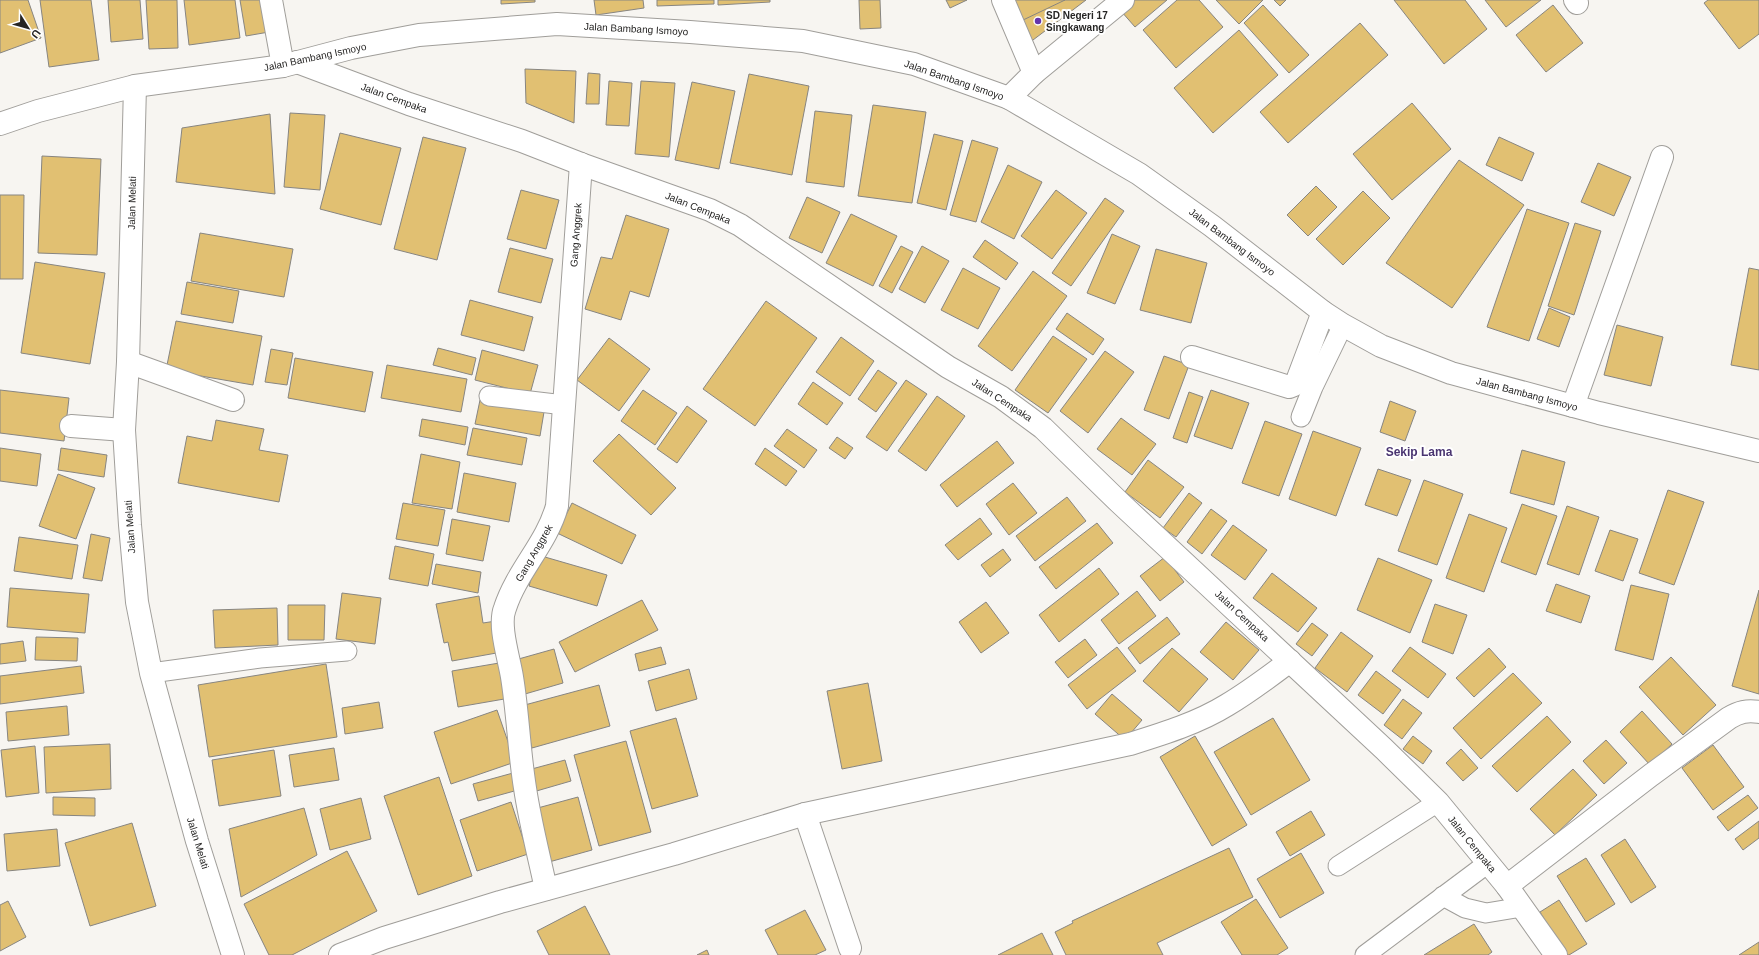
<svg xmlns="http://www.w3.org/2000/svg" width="1759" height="955" font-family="Helvetica,sans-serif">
<rect width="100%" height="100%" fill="#f7f5f1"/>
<!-- building -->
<g fill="#e1c072" stroke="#878581">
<path d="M0 0H28L41 38 0 53Z"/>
<path d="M40 0H91L99 60 49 67Z"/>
<path d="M108 0H140L143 39 111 42Z"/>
<path d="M146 0H177L178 48 149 49Z"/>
<path d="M184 0H235L240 38 189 45Z"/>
<path d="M240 0H264L269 32 246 36Z"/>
<path d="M501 0H535V2L501 4Z"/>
<path d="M594 0H643L644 8 596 15Z"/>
<path d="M657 0H714V4L657 6Z"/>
<path d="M718 0H770V2L718 5Z"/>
<path d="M859 0H880L881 28 860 29Z"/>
<path d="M946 0H967L950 8Z"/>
<path d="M1010 0H1086L1029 43Z"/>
<path d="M1011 0H1065L1021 21Z"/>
<path d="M1134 0H1167L1135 27 1121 11Z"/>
<path d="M1177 0H1199L1223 27 1176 68 1143 30Z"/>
<path d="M1216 0H1263L1239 24Z"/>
<path d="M1274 0H1286L1280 6Z"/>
<path d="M1394 0H1465L1487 29 1444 64Z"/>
<path d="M1485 0H1541L1506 27Z"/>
<path d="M1708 0H1759V34L1739 49 1704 3Z"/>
<path d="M1263 5 1309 55 1289 73 1244 23Z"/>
<path d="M1553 5 1583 43 1546 72 1516 35Z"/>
<path d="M1360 23 1388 55 1288 143 1260 112Z"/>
<path d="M1239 30 1278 75 1213 133 1174 88Z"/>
<path d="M525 69 576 71 574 123 526 103Z"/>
<path d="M588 73 600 74 599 104H586Z"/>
<path d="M749 74 809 86 792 175 730 163Z"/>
<path d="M609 81 632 83 629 126 606 125Z"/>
<path d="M641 81 675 83 669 157 635 154Z"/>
<path d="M692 82 735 91 719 169 675 160Z"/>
<path d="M1412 103 1451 149 1392 200 1353 154Z"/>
<path d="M873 105 926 112 912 203 858 196Z"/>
<path d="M815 111 852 115 844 187 806 182Z"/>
<path d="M290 113 325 115 320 190 284 187Z"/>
<path d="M270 114 275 194 176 182 182 128Z"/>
<path d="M340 133 401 148 381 225 320 209Z"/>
<path d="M934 134 963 141 946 210 917 203Z"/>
<path d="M423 137 466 148 437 260 394 249Z"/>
<path d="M1499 137 1534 153 1522 181 1486 165Z"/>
<path d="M972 140 998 148 976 222 950 215Z"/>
<path d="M42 156 101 159 97 255 38 253Z"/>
<path d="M1459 160 1524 205 1452 308 1386 263Z"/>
<path d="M1598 163 1631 177 1614 216 1581 202Z"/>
<path d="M1008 165 1042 182 1014 239 981 222Z"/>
<path d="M1316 186 1337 207 1308 236 1287 215Z"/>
<path d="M521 190 559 200 546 249 507 239Z"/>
<path d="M1056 190 1087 213 1052 259 1021 236Z"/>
<path d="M1363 191 1390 218 1343 265 1316 239Z"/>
<path d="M0 195H24L23 279H0Z"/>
<path d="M807 197 840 212 822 253 789 238Z"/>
<path d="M1105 198 1124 211 1071 286 1052 273Z"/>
<path d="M1527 209 1569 223 1529 341 1487 327Z"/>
<path d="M851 214 897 236 873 286 826 263Z"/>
<path d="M626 215 669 229 649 297 630 291 621 320 585 309 601 257 612 259Z"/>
<path d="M1575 223 1601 231 1574 315 1548 306Z"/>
<path d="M200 233 293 249 284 297 191 281Z"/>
<path d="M1112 234 1140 246 1115 304 1087 293Z"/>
<path d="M985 240 1018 263 1006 280 973 257Z"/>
<path d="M901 246 913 252 892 293 879 286Z"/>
<path d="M922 246 949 261 925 303 899 289Z"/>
<path d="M510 248 553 259 541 303 498 292Z"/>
<path d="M1156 249 1207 263 1191 323 1140 310Z"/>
<path d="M35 262 105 273 90 364 21 353Z"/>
<path d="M963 268 1000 288 978 329 941 310Z"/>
<path d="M1749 268 1759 270V370L1731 365Z"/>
<path d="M1033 271 1067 296 1012 371 978 346Z"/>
<path d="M187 282 239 291 233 323 181 314Z"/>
<path d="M470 300 533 317 524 351 461 335Z"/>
<path d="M766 301 817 338 755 426 703 389Z"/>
<path d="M1549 308 1570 317 1559 347 1537 339Z"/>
<path d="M1067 313 1104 339 1093 355 1056 329Z"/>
<path d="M176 321 262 336 253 385 166 370Z"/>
<path d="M1617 325 1663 337 1651 386 1604 375Z"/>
<path d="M1053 336 1087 359 1048 413 1015 390Z"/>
<path d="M841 337 874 361 850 396 816 372Z"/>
<path d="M609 338 650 369 619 411 577 380Z"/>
<path d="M438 348 476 358 472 375 433 365Z"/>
<path d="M271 349 293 353 287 385 265 382Z"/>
<path d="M482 350 538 365 530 394 475 380Z"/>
<path d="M1105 351 1134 372 1088 433 1060 411Z"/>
<path d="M1164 356 1189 365 1169 419 1144 410Z"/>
<path d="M295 358 373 372 365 412 288 398Z"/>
<path d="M387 365 467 379 461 412 381 398Z"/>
<path d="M878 370 897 383 876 412 858 399Z"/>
<path d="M906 380 927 394 887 451 866 437Z"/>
<path d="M813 382 843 403 827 425 798 404Z"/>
<path d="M0 390 69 398 64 441 0 433Z"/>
<path d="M643 390 677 413 655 445 621 421Z"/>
<path d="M1211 390 1249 403 1232 449 1194 436Z"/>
<path d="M1189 392 1203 397 1187 443 1173 438Z"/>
<path d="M937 396 965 416 926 471 898 451Z"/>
<path d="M480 400 544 412 540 436 475 424Z"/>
<path d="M1390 401 1416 411 1405 441 1380 432Z"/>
<path d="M687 406 707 421 677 463 657 449Z"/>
<path d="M1121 418 1156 444 1132 475 1097 449Z"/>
<path d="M422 419 468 427 465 445 419 436Z"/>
<path d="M216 420 264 429 259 450 288 455 279 502 178 483 187 436 212 441Z"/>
<path d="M1265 421 1302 434 1279 496 1242 483Z"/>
<path d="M473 428 527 438 522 465 467 455Z"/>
<path d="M787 429 817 450 804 468 774 446Z"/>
<path d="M1313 431 1361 448 1336 516 1289 499Z"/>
<path d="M619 434 676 488 651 515 593 461Z"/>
<path d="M837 437 853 448 845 459 829 448Z"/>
<path d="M997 441 1014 463 957 507 940 485Z"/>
<path d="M0 448 41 454 37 486 0 481Z"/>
<path d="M61 448 107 455 104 477 58 470Z"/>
<path d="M765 448 797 471 786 486 755 464Z"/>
<path d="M1522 450 1565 462 1554 505 1510 493Z"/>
<path d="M421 454 460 462 452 509 412 503Z"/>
<path d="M1148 460 1184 487 1160 518 1125 492Z"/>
<path d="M1378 469 1411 480 1397 516 1365 505Z"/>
<path d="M464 473 516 483 509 522 457 512Z"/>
<path d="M58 474 95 488 76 539 39 526Z"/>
<path d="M1424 480 1463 494 1437 565 1398 551Z"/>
<path d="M1013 483 1037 513 1009 535 986 504Z"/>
<path d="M1668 490 1704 502 1674 585 1639 573Z"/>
<path d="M1189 493 1202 503 1176 537 1163 528Z"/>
<path d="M1067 497 1086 521 1035 561 1016 536Z"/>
<path d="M403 503 445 510 438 546 396 539Z"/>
<path d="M572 503 636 535 622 564 557 533Z"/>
<path d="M1522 504 1557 516 1536 575 1501 562Z"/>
<path d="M1567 506 1599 517 1579 575 1547 564Z"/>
<path d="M1211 509 1227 521 1202 554 1187 542Z"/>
<path d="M1469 514 1507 528 1484 592 1446 578Z"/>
<path d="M980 518 992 534 958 560 945 545Z"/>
<path d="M452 519 490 526 483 561 446 554Z"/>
<path d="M1097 523 1113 543 1056 589 1039 567Z"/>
<path d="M1233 525 1267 550 1245 580 1211 555Z"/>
<path d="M1610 530 1638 539 1623 581 1595 571Z"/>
<path d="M91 534 110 538 102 581 83 578Z"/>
<path d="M19 537 78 545 72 579 14 571Z"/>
<path d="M395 546 434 554 428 586 389 579Z"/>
<path d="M1003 549 1011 560 990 577 981 565Z"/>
<path d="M538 555 607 575 597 606 529 586Z"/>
<path d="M1165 557 1184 582 1160 601 1140 576Z"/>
<path d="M1378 558 1432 580 1410 633 1357 610Z"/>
<path d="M436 564 481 572 478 593 432 584Z"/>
<path d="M1099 568 1119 594 1059 642 1039 615Z"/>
<path d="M1272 573 1317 608 1298 632 1253 598Z"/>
<path d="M1556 584 1590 596 1581 623 1546 611Z"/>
<path d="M1631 585 1669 594 1653 660 1615 650Z"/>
<path d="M10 588 89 594 85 633 7 627Z"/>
<path d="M1759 590V694L1732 686Z"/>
<path d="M1137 591 1156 616 1119 644 1101 620Z"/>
<path d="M342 593 381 598 375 644 336 639Z"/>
<path d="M479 596 483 623 496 621 502 652 452 661 448 642 444 643 436 604Z"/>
<path d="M642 600 658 630 575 672 559 642Z"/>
<path d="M986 602 1009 633 981 653 959 622Z"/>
<path d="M1435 604 1467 615 1453 654 1422 642Z"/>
<path d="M288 605H325L324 640H288Z"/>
<path d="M277 608 278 645 215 648 213 610Z"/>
<path d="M1167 617 1180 634 1140 664 1128 648Z"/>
<path d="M1226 622 1259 650 1233 680 1200 652Z"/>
<path d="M1312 623 1328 635 1312 656 1296 644Z"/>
<path d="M1341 632 1373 656 1347 692 1315 668Z"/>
<path d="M36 637 78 638 77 661 35 660Z"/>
<path d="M1085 639 1097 655 1068 678 1055 662Z"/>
<path d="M23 641 26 661 0 664V644Z"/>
<path d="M661 647 666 664 639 671 635 654Z"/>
<path d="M1117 647 1136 671 1087 709 1068 685Z"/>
<path d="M1410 647 1446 674 1428 698 1392 671Z"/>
<path d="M1172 648 1208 679 1179 712 1143 681Z"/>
<path d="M1489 648 1506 667 1474 697 1456 678Z"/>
<path d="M554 649 563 683 525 694 515 660Z"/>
<path d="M1671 657 1716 705 1683 735 1639 687Z"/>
<path d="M505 662 510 698 458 707 452 671Z"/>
<path d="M326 664 337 737 209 757 198 685Z"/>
<path d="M81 666 84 693 0 704V676Z"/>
<path d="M689 669 697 699 656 711 648 681Z"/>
<path d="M1376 671 1401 690 1383 714 1358 695Z"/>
<path d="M1513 673 1542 703 1481 759 1453 728Z"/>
<path d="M868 683 882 761 842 769 827 691Z"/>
<path d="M599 685 610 726 532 748 521 706Z"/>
<path d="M1112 694 1142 720 1125 740 1095 714Z"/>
<path d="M1403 699 1422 713 1402 739 1384 725Z"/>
<path d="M379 702 383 728 345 734 342 708Z"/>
<path d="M67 706 69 735 8 741 6 712Z"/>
<path d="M497 710 515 762 451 784 434 732Z"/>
<path d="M1642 711 1672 744 1650 765 1620 732Z"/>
<path d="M1547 716 1571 742 1517 792 1492 766Z"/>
<path d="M676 718 698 796 652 809 630 731Z"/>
<path d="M1273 718 1310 780 1251 815 1214 752Z"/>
<path d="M1195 736 1247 825 1212 846 1160 757Z"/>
<path d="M1413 736 1432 751 1423 764 1403 749Z"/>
<path d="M1606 740 1627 763 1604 784 1583 761Z"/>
<path d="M626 741 651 832 599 846 574 755Z"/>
<path d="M110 744 111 789 46 793 44 747Z"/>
<path d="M1713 745 1744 787 1713 810 1682 768Z"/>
<path d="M35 746 39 793 6 797 1 750Z"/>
<path d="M334 748 339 780 294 787 289 755Z"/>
<path d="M1461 749 1478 768 1463 781 1446 763Z"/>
<path d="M274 750 281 796 219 806 212 760Z"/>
<path d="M565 760 571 781 533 792 528 770Z"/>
<path d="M1573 769 1597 795 1555 835 1530 809Z"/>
<path d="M513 773 518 790 478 801 473 784Z"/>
<path d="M439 777 472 876 418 895 384 796Z"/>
<path d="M1748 795 1758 808 1728 831 1717 817Z"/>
<path d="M53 797 95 798V816L53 815Z"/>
<path d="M578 797 592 850 549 862 534 809Z"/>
<path d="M361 798 371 839 330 850 320 809Z"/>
<path d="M511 802 528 854 477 871 460 820Z"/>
<path d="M304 808 317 855 241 897 229 829Z"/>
<path d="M1311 811 1325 835 1290 856 1276 832Z"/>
<path d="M1759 821V838L1743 850 1735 839Z"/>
<path d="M132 823 156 906 90 926 65 843Z"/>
<path d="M57 829 60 866 7 871 4 834Z"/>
<path d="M1625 839 1656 887 1631 903 1601 855Z"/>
<path d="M1229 848 1253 897 1157 943 1163 955H1066L1055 932 1073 923 1072 921Z"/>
<path d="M347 851 377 911 292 955H269L244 904Z"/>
<path d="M1301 853 1324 893 1280 918 1257 879Z"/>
<path d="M1586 858 1615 904 1586 922 1557 876Z"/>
<path d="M1256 899 1288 948 1277 955H1242L1221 922Z"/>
<path d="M1559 900 1587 944 1569 955H1566L1540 912Z"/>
<path d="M8 901 26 937 0 951V905Z"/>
<path d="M585 906 610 955H549L537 931Z"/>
<path d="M805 910 826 950 815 955H778L765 930Z"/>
<path d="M1474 924 1492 952 1488 955H1424Z"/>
<path d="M1042 933 1053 955H998Z"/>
<path d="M1759 942V955H1739Z"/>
<path d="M707 950 709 955H697Z"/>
</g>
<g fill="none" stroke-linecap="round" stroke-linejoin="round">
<defs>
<g id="service">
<path d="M489 396 564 405"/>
<path d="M1301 417 1313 387 1343 325"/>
<path d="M151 673 260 658 347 651"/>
<path d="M1338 866 1438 802"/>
<path d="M1443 896 1465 908 1486 913 1522 907"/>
<path d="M1365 955 1488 863"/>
</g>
<g id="minor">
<path d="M271 0 283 66"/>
<path d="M1003 0 1034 73"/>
<path d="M1575 0 1577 3"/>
<path d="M297 62 409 104 522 141 581 164 710 210 740 225 948 367 1001 397 1043 428 1119 502 1384 749 1438 802 1507 886 1556 955"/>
<path d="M135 86 128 362 124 430 130 525 137 602 151 673 197 841 233 955"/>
<path d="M1009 98 1034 73 1123 0"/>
<path d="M1192 357 1289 387 1294 385 1297 381 1323 312"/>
<path d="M128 362 233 400"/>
<path d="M1573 406 1662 157"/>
<path d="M71 426 124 430"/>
<path d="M805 814 850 948"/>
<path d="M1507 886 1651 775 1729 718C1739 712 1747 710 1759 712"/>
<path d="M546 889C539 856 530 822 525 788 519 751 518 714 512 677 509 658 498 625 505 608 517 571 547 543 557 506L581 164"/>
<path d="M340 955 384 938 500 902 674 854 805 814 1130 744C1162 734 1198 723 1227 705 1249 692 1270 676 1290 661"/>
</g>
<path id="primary" d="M0 124 38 111 135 86 283 66 351 48 419 35 557 24 690 32 803 41 914 64 1009 98 1139 174 1212 226 1323 312 1343 325 1381 346 1451 373 1599 413 1759 451"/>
</defs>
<!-- service casing -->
<use href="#service" stroke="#a09e9a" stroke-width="21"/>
<!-- minor casing -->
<use href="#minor" stroke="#a09e9a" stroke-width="24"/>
<!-- primary casing -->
<use href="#primary" stroke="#a09e9a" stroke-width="24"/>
<!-- service -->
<use href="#service" stroke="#fff" stroke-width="19"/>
<!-- minor -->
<use href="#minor" stroke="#fff" stroke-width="22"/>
<!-- primary -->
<use href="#primary" stroke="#fff" stroke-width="22"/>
</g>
<!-- markers -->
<circle fill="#6434ab" stroke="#fff" stroke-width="1.5" cx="1038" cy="21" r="4"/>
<g text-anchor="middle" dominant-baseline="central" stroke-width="4" stroke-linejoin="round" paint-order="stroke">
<!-- poi labels -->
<g font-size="10" font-weight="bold" fill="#262524" stroke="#fff" text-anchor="start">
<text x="1046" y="15">SD Negeri 17<tspan x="1046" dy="12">Singkawang</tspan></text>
</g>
<!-- street labels -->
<g font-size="10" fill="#262524" stroke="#fff">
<text transform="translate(636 29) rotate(3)">Jalan Bambang Ismoyo</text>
<text transform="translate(315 57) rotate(-12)">Jalan Bambang Ismoyo</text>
<text transform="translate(954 80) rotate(19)">Jalan Bambang Ismoyo</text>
<text transform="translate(394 98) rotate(20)">Jalan Cempaka</text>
<text transform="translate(132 203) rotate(-89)">Jalan Melati</text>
<text transform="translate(698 208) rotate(22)">Jalan Cempaka</text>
<text transform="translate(576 235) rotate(-86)">Gang Anggrek</text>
<text transform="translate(1232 242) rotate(37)">Jalan Bambang Ismoyo</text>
<text transform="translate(1527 394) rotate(15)">Jalan Bambang Ismoyo</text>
<text transform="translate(1002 400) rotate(33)">Jalan Cempaka</text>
<text transform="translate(130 527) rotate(-94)">Jalan Melati</text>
<text transform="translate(534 553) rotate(-60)">Gang Anggrek</text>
<text transform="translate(1242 616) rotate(43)">Jalan Cempaka</text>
<text transform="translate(198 843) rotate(73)">Jalan Melati</text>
<text transform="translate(1472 844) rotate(51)">Jalan Cempaka</text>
</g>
<!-- quarter labels -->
<g font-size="12" font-weight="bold" fill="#4a3571" stroke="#fff">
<text x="1419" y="452">Sekip Lama</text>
</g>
</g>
<!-- north arrow -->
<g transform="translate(28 28) rotate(127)" stroke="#ffffff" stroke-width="3" paint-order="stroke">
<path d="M0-3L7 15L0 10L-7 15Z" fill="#262524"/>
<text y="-6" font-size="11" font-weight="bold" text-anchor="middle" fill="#262524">U</text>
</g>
</svg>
